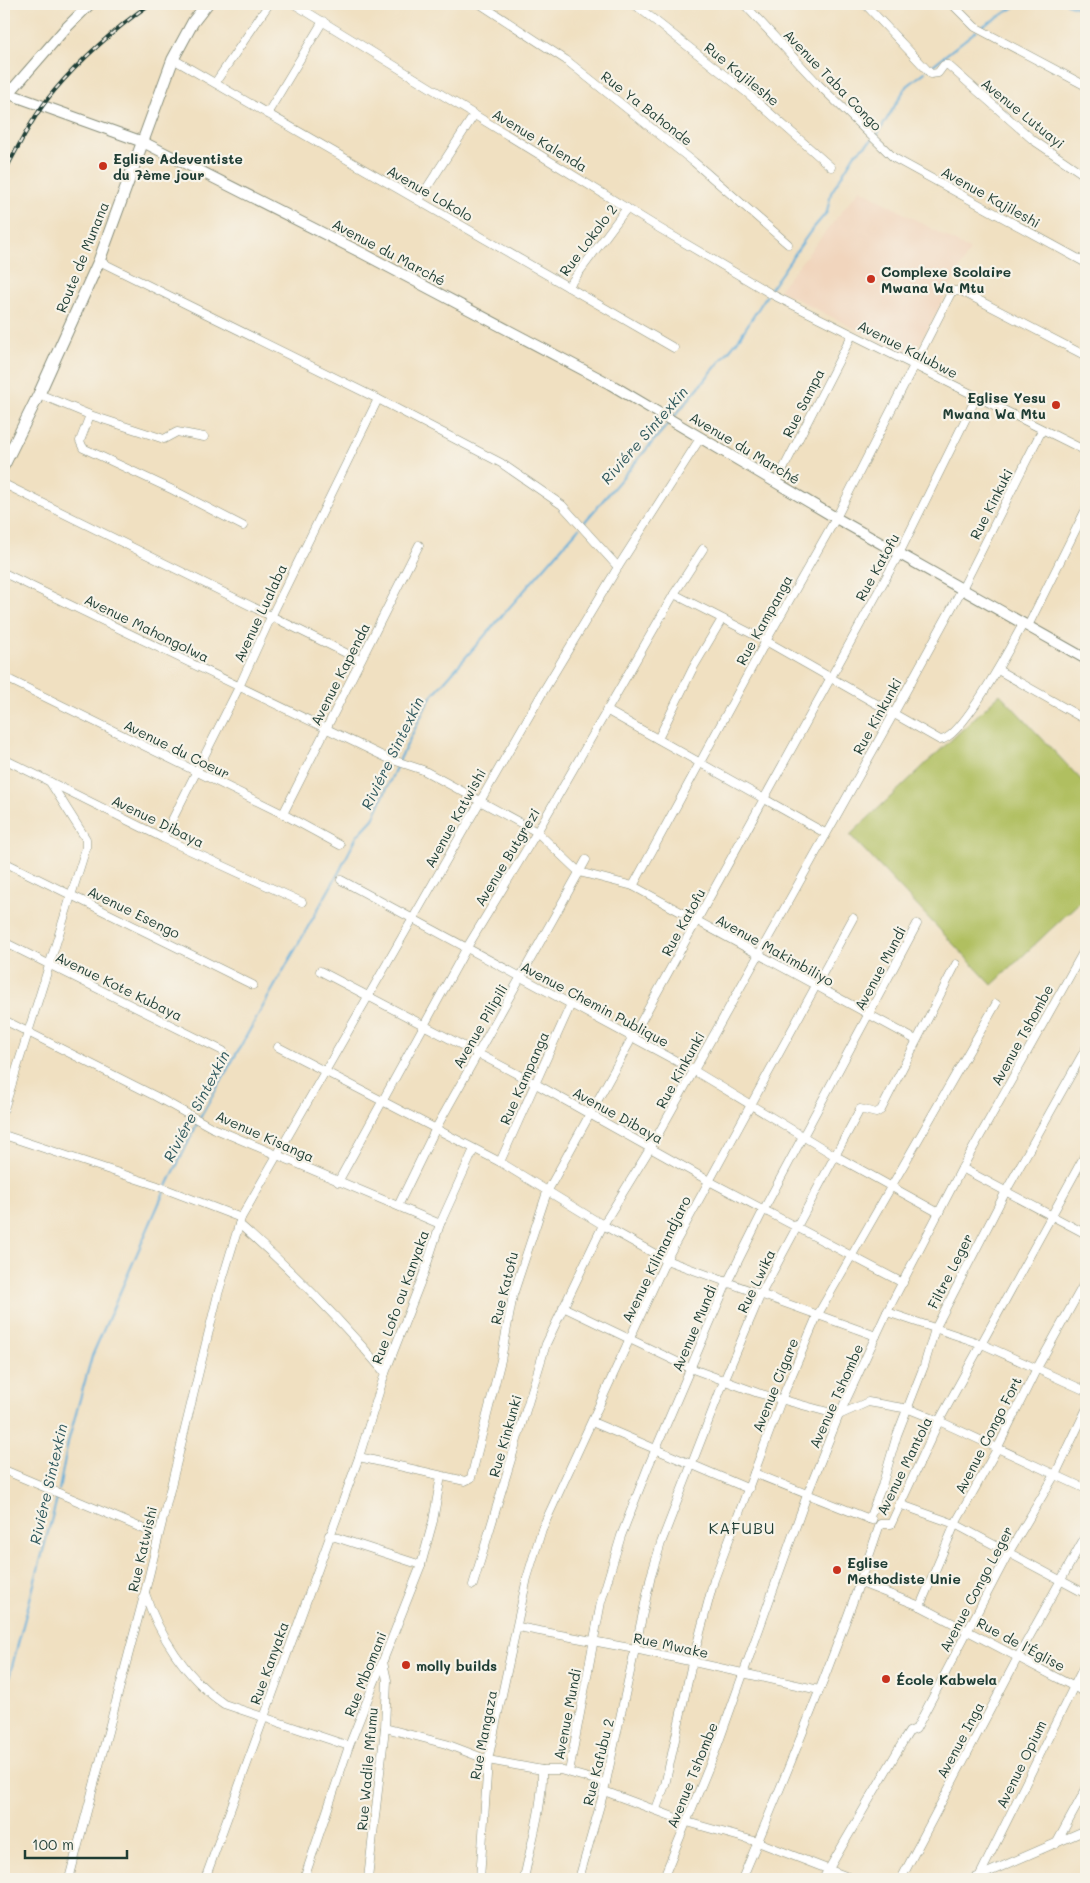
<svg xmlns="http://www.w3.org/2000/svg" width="1090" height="1883" font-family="Mali,sans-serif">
<rect width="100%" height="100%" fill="#f7f3e8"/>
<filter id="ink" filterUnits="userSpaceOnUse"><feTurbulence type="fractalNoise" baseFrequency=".02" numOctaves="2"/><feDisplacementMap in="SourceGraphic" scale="10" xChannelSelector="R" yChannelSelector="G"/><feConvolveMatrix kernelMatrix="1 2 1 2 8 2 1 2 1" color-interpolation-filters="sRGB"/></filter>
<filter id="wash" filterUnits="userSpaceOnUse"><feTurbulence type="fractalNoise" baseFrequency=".0096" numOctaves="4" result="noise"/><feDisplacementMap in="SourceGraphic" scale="20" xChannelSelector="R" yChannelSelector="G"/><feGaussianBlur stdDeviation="1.12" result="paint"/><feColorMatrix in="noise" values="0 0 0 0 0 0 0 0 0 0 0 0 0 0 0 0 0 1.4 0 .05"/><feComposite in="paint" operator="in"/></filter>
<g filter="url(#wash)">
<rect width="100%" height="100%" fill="#f0e0c1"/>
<!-- built -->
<path fill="#f1d5bd" d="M860 189 970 250 912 358 779 290Z"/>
<!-- green -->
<path fill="#b0bf61" stroke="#687e4a" d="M1000 694 1086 785V896L992 985 850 835Z"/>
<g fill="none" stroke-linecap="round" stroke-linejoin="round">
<!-- stream -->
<g stroke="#61adda" stroke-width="2">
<path d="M1067 4 1086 10"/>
<path d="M981 27 1015 7 1031 4"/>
<path d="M928 69 976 31"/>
<path d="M876 137 906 87 925 72"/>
<path d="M769 291 810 232 827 212 831 193 855 154 872 140"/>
<path d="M673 418 738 340 767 295"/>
<path d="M582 525 668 424"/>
<path d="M399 761 430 698 579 528"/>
<path d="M200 1118 339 872 357 836 373 819 397 765"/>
<path d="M166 1188 198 1122"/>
<path d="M59 1490 68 1442 92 1356 164 1192"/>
<path d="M4 1696 58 1495"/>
</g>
</g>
</g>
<g filter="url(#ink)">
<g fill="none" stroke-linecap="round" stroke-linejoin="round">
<defs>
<g id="minor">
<path d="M294 4 659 228 773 295 1086 451"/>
<path d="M480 4 566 60 694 162 788 244"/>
<path d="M634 4 746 92 831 167"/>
<path d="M744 4 818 84 894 158 1086 263"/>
<path d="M865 4 931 74 938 73 944 65H948L1033 140 1086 176"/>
<path d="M952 4 975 27 1086 86"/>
<path d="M173 59 674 348"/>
<path d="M215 83 269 4"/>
<path d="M267 114 323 21"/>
<path d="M419 200 474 115"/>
<path d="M99 261 378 399 501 463 562 505 618 567"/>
<path d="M568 287 627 208"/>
<path d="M39 394 90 415 164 439 177 432 204 437"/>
<path d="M90 415 80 441 83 448 173 490 243 526"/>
<path d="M776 483 852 335"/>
<path d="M4 484 360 660"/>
<path d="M4 573 387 758 423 770 537 832 579 872 633 886 916 1040"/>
<path d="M674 594 766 641 940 740C961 740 1012 644 1023 624"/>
<path d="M1028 626 1086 509"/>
<path d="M998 670 1086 720"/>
<path d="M4 677 283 814 340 845"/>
<path d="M606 710 825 833"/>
<path d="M658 739 693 668 722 619"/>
<path d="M4 759 163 838 302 902"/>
<path d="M283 814 419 545"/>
<path d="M163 838 239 687 271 617 378 399"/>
<path d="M4 862 253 985"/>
<path d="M341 880 693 1070 834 1155 939 1213"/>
<path d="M633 886 766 641 836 518 952 291H961L1086 356"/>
<path d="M4 942 223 1051"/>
<path d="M320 971 536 1084 709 1181 903 1283"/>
<path d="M4 1020 155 1096 211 1127 440 1224"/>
<path d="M278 1047 500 1162 603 1225 666 1260 876 1336"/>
<path d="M4 1109 86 848V839L50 782"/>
<path d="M4 1135 155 1185 241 1218"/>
<path d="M500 1162 571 1004"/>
<path d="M962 1168 1086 1234"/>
<path d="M338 1182 466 949 537 832 674 594 703 549"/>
<path d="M398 1206 435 1130 586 860"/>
<path d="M239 1224C292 1270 340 1319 385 1373"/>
<path d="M563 1307 690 1368 758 1393 839 1415 868 1402 909 1409 939 1421 1086 1489"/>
<path d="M887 1312 982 1344 1086 1391"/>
<path d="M592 1422 749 1489"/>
<path d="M359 1457 465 1481 471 1478 501 1360 513 1295 547 1192 899 554 976 398"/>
<path d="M4 1470 158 1535"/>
<path d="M754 1473 872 1520"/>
<path d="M899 1504 955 1524 1086 1594"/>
<path d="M869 1519 882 1486 897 1435 924 1366 935 1329 1006 1191 1086 1048"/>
<path d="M329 1535 421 1565"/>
<path d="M861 1583 920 1606 1086 1693"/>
<path d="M473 1585 546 1344 603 1225 651 1147 894 713 962 589 1042 430"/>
<path d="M145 1593C158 1634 187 1679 224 1704L349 1746"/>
<path d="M920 1606 955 1524 997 1449 1037 1368 1086 1280"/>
<path d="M518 1627 635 1649 819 1690"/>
<path d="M385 1728 446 1744 488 1760 542 1770H560L606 1783"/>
<path d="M569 1772 601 1602 621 1536 648 1467 727 1283 764 1209 917 924"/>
<path d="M604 1791 687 1822 758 1842 853 1879"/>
<path d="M656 1809 665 1785 692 1663 714 1580 782 1398 817 1316 996 1004"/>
<path d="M1056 1844 1086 1789"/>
<path d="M979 1877 1086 1662"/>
<path d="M69 1879 145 1592 218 1294 241 1218 544 690 618 567 701 437"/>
<path d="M205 1879 359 1457 385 1373 424 1273 440 1224 474 1149"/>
<path d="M304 1879 349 1746 421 1565 433 1521 441 1476"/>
<path d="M368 1879 385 1728 387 1680 383 1662"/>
<path d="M480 1879 488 1760 527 1578 542 1529 666 1260 853 918"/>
<path d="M524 1879C531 1842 543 1808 542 1770"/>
<path d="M579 1879 604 1791 651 1576 661 1543 724 1381 761 1294 858 1113 860 1109 876 1113 881 1110 956 964"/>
<path d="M663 1879 717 1747 807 1495 839 1415 887 1312 962 1168 1086 947"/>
<path d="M742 1879C792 1762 840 1644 880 1524H891L939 1421 1086 1153"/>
<path d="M823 1879 904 1740 909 1732 916 1729 1009 1552 1056 1473 1086 1410"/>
<path d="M901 1879 1018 1657 1086 1535"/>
<path d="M973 1879 1086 1830"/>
</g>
<g id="tertiary">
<path d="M4 92 143 142 364 254 610 384 836 518 1086 659"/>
<path d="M4 99 64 30 90 4"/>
</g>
<path id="secondary" d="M4 465 39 394 99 261 173 59 193 22 207 4"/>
</defs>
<!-- minor casing -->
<use href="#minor" stroke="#888e7a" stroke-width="9"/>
<!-- tertiary casing -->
<use href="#tertiary" stroke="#888e7a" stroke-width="12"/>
<!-- secondary casing -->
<use href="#secondary" stroke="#888e7a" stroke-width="13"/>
<!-- minor -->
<use href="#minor" stroke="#fff" stroke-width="8"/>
<!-- tertiary -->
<use href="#tertiary" stroke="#fff" stroke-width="10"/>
<!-- secondary -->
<use href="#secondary" stroke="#fff" stroke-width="11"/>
<defs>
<path id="rail" d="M4 173C19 145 33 116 54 91 79 61 118 26 150 4"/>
</defs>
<!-- rail casing -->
<use href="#rail" stroke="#1f3d34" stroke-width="4"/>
<!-- rail -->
<use href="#rail" stroke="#f7f3e8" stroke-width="2" stroke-dasharray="5.5" stroke-linecap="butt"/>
</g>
</g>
<!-- markers -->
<g fill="#c8321e" stroke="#f7f3e8" stroke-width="2">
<circle cx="103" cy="166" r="5"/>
<circle cx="871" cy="279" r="5"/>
<circle cx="1056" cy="405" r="5"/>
<circle cx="837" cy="1570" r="5"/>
<circle cx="406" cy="1665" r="5"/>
<circle cx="886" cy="1679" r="5"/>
</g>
<g text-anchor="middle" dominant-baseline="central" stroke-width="4.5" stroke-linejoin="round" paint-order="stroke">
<!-- street labels -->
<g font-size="14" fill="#1f3d34" stroke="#f7f3e8">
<text transform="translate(742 74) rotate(39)">Rue Kajileshe</text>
<text transform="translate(833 80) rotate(46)">Avenue Taba Congo</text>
<text transform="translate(647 108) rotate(38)">Rue Ya Bahonde</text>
<text transform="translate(1023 113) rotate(39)">Avenue Lutuayi</text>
<text transform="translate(540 140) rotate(31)">Avenue Kalenda</text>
<text transform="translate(430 193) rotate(30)">Avenue Lokolo</text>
<text transform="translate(991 197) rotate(29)">Avenue Kajileshi</text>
<text transform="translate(588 240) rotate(-53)">Rue Lokolo 2</text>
<text transform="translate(389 252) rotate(28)">Avenue du Marché</text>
<text transform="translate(82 257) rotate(-68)">Route de Munana</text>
<text transform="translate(908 349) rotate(27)">Avenue Kalubwe</text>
<text transform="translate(803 403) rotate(-63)">Rue Sampa</text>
<text transform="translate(745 448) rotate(31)">Avenue du Marché</text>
<text transform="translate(991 504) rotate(-63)">Rue Kinkuki</text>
<text transform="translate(877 567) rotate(-61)">Rue Katofu</text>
<text transform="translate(260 613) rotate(-65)">Avenue Lualaba</text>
<text transform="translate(764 620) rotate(-61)">Rue Kampanga</text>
<text transform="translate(147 628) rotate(26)">Avenue Mahongolwa</text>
<text transform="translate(340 674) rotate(-63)">Avenue Kapenda</text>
<text transform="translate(877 716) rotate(-61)">Rue Kinkunki</text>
<text transform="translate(177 749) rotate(26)">Avenue du Coeur</text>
<text transform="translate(455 818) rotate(-61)">Avenue Katwishi</text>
<text transform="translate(158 821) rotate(26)">Avenue Dibaya</text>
<text transform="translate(507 857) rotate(-59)">Avenue Butgrezi</text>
<text transform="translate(134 912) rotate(26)">Avenue Esengo</text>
<text transform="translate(683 922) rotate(-61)">Rue Katofu</text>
<text transform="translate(775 950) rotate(29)">Avenue Makimbiliyo</text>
<text transform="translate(880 968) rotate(-62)">Avenue Mundi</text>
<text transform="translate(119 986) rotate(26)">Avenue Kote Kubaya</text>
<text transform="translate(595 1004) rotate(28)">Avenue Chemin Publique</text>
<text transform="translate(480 1026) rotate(-60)">Avenue Pilipili</text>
<text transform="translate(1022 1035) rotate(-61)">Avenue Tshombe</text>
<text transform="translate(680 1070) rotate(-61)">Rue Kinkunki</text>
<text transform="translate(524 1078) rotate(-66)">Rue Kampanga</text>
<text transform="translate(618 1115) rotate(29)">Avenue Dibaya</text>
<text transform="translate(265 1136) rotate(24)">Avenue Kisanga</text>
<text transform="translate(656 1259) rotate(-64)">Avenue Kilimandjaro</text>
<text transform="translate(950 1271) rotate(-63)">Filtre Leger</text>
<text transform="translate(756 1281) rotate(-64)">Rue Lwika</text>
<text transform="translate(504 1288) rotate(-76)">Rue Katofu</text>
<text transform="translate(400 1297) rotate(-70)">Rue Lofo ou Kanyaka</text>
<text transform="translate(694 1328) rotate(-67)">Avenue Mundi</text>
<text transform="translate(775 1385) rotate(-68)">Avenue Cigare</text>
<text transform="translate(836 1396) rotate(-66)">Avenue Tshombe</text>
<text transform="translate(988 1435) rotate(-63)">Avenue Congo Fort</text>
<text transform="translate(505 1436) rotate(-74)">Rue Kinkunki</text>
<text transform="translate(904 1466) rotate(-64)">Avenue Mantola</text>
<text transform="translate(142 1549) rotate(-77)">Rue Katwishi</text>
<text transform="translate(976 1589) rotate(-62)">Avenue Congo Leger</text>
<text transform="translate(1021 1644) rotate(28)">Rue de l'Église</text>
<text transform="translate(671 1645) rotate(12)">Rue Mwake</text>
<text transform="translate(269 1663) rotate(-70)">Rue Kanyaka</text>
<text transform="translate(365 1674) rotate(-68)">Rue Mbomani</text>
<text transform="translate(567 1714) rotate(-79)">Avenue Mundi</text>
<text transform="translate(483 1735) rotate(-79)">Rue Mangaza</text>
<text transform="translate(960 1740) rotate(-62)">Avenue Inga</text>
<text transform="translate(598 1762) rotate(-76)">Rue Kafubu 2</text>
<text transform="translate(1021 1764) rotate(-64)">Avenue Opium</text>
<text transform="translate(367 1769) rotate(-85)">Rue Wadile Mfumu</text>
<text transform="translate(692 1775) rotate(-68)">Avenue Tshombe</text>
</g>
<!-- poi labels -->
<g font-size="14" font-weight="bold" fill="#1f3d34" stroke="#f7f3e8" text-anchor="start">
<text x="113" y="158">Eglise Adeventiste<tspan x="113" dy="16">du 7ème jour</tspan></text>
<text x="881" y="271">Complexe Scolaire<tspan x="881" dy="16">Mwana Wa Mtu</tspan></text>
<text x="1046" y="397" text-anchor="end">Eglise Yesu<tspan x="1046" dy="16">Mwana Wa Mtu</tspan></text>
<text x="847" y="1562">Eglise<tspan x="847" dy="16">Methodiste Unie</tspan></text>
<text x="416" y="1665">molly builds</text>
<text x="896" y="1679">École Kabwela</text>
</g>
<!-- water labels -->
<g font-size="15" font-style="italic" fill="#30595e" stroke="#f7f3e8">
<text transform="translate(644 435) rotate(-49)">Riviére Sintexkin</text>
<text transform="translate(392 753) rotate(-64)">Riviére Sintexkin</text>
<text transform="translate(196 1106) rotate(-62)">Riviére Sintexkin</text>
<text transform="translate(48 1484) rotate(-77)">Riviére Sintexkin</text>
</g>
<!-- quarter labels -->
<g font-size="16" letter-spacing="1" fill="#1f3d34" stroke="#f7f3e8">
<text x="742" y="1527">KAFUBU</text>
</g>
</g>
<!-- margin -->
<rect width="1090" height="1883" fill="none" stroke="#f7f3e8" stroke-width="20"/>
<!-- scale -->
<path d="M25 1850v8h102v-8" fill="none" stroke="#1f3d34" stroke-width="2.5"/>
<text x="32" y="1850" font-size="15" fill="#1f3d34" stroke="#f7f3e8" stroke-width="4" paint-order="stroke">100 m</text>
</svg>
